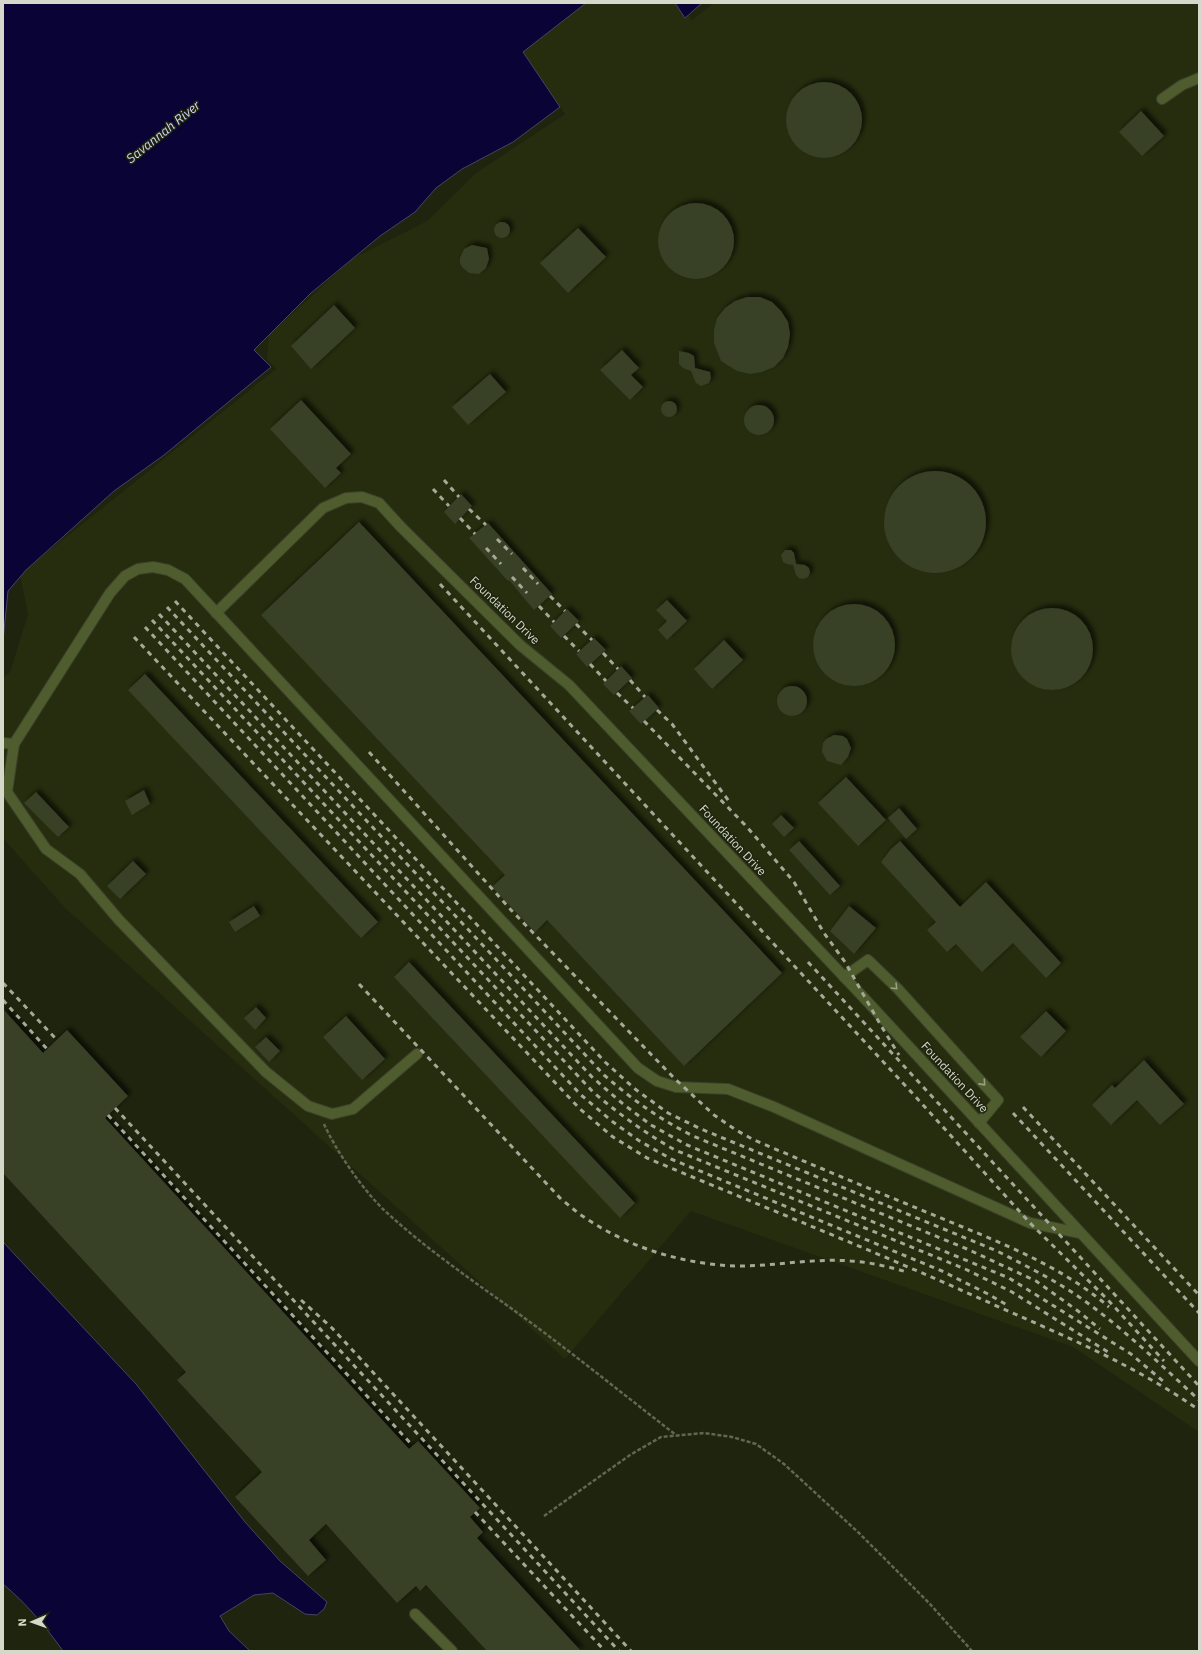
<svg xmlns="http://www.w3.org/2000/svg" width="1202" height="1654" font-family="'IBM Plex Sans',sans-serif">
<defs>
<filter id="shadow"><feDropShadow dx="3.5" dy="-3.5" stdDeviation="2" flood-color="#0009"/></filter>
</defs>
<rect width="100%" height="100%" fill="#1e240d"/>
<!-- built -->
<path fill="#252d0e" d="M586 3H679L692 20 714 3H1199V1432L1073 1347 691 1211 565 1359 64 907 3 838V678L10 672 28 614 20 574 276 369 267 359 269 335 352 259 427 221 476 173 565 114 523 52Z"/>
<!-- water -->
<g fill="#0a0335" stroke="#474362">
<path d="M3 3H586L523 52 560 107 513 142 462 169 436 188 415 212 380 236 311 293 254 350 271 367 164 455 114 491 26 570 8 591 3 641Z"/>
<path d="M675 3H702L685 18Z"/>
<path d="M3 1242 136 1384 245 1522 280 1561 327 1602 324 1609 317 1615 305 1614 273 1593 254 1595 220 1616 229 1631 250 1651H63C46 1627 26 1603 3 1584Z"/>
</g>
<!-- building -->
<g fill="#383f27" filter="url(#shadow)">
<circle cx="824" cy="120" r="38"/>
<path d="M1141 111 1164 136 1142 156 1119 132Z"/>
<circle cx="696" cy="241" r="38"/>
<circle cx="502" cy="230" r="8"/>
<path d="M578 228 606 257 568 293 540 263Z"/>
<path d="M472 245 487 248 489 259 486 268 479 274 469 273 462 267 460 263V258L464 249Z"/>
<path d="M747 297H760L772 302 781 311 788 322 790 334 788 347 783 358 774 367 762 372 750 374 737 371 721 361 714 343V330L717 318 725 308 735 301Z"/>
<path d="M334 305 355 328 311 369 291 346Z"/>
<path d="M622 350 639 368 631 375 643 387 630 400 600 370Z"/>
<path d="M679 351 689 353 694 356 695 368 710 372 711 378 709 383 701 386 696 383 691 371 683 368 679 364Z"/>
<path d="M490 374 506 392 468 425 452 407Z"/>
<path d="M301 400 351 454 336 468 341 473 325 488 270 429Z"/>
<circle cx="669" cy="409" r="8"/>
<circle cx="759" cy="420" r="15"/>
<circle cx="935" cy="522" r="51"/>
<path d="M461 494 472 506 455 524 444 512Z"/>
<path d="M359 522 782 973 684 1066 547 920 535 932 492 887 505 875 261 615Z"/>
<path d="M488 523 552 594 534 610 509 580 508 581 469 538Z"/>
<path d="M785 550H791L794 553 796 564 805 565 809 568 810 573 808 577 803 579 799 578 796 575 793 565 787 564 783 562 781 555Z"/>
<path d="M667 600 687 621 667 640 658 630 667 621 656 610Z"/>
<circle cx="854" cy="645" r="41"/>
<circle cx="1052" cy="649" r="41"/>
<path d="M567 609 579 621 561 638 550 626Z"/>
<path d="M594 638 606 650 587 667 576 654Z"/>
<path d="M724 640 743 660 712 689 694 669Z"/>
<path d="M621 666 632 678 614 695 603 684Z"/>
<path d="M145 674 378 922 361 938 128 690Z"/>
<circle cx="792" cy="701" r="15"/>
<path d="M648 695 659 708 641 724 629 711Z"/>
<path d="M834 735 843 736 847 739 851 748 848 757 841 765 827 761 822 752 823 743 826 739Z"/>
<path d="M846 777 886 820 858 846 818 803Z"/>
<path d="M144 790 150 804 132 815 125 801Z"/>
<path d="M36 792 69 827 58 837 24 803Z"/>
<path d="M899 808 917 829 906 839 888 818Z"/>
<path d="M781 815 794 828 784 837 772 824Z"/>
<path d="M799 841 840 886 830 895 789 850Z"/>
<path d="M900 841 960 907 986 882 1061 963 1046 978 1013 943 982 972 956 944 947 952 927 930 936 922 881 862 891 849Z"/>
<path d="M133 861 146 874 120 899 107 886Z"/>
<path d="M254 906 260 916 235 932 229 922Z"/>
<path d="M849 906 876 928 854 954 830 931Z"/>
<path d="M409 962 635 1203 620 1218 394 977Z"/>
<path d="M256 1007 266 1018 255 1030 244 1018Z"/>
<path d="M3 1009 43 1053 67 1030 128 1096 105 1118 409 1449 418 1441 480 1508 470 1517 483 1532 477 1538 581 1651H487L426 1585 420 1591 416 1586 397 1603 326 1524 309 1540 326 1560 308 1576 235 1497 262 1472 177 1380 186 1372 3 1173Z"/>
<path d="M1046 1011 1066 1031 1041 1057 1020 1037Z"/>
<path d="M346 1016 385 1059 362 1080 323 1037Z"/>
<path d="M266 1037 280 1051 269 1062 255 1047Z"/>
<path d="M1144 1060 1184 1104 1160 1125 1137 1100 1111 1125 1092 1105 1112 1085 1115 1088Z"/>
</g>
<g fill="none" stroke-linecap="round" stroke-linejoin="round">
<defs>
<g id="minor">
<path d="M1162 99 1182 85 1199 78"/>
<path d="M216 613 323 508 346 498 362 497 379 503 401 527 520 645 569 685 865 999 1199 1361"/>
<path d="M3 743 14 744 110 593 125 576 138 569 153 567 168 570 185 579 638 1068 657 1081 676 1087 728 1089 774 1107 1030 1223 1080 1233"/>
<path d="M14 744 7 792 46 849 80 874 119 920 266 1072 308 1106 332 1114 353 1109 417 1054"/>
<path d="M844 977 868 960 898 989 998 1100 979 1123"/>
<path d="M415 1614 452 1651"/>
</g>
</defs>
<!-- minor casing -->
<use href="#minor" stroke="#3b412b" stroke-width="12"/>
<!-- path -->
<g stroke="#616753" stroke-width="2.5" stroke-dasharray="4 2" stroke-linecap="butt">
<path d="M324 1124C336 1151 363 1190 384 1210 429 1252 481 1286 530 1322 580 1359 628 1398 676 1435"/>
<path d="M544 1516 630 1455 661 1437 704 1433 732 1437 756 1444 784 1464 860 1534 929 1603 972 1651"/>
</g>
<!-- minor -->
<use href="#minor" stroke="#4f5c2e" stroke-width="10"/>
<!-- rail -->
<g stroke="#a4a998" stroke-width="3" stroke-dasharray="5 5" stroke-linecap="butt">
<path d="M444 480 459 497"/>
<path d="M433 489 449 506"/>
<path d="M469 509 486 525"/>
<path d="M460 518 475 534"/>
<path d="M497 539 512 554"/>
<path d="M486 548 501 564"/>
<path d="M523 568 538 584"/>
<path d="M512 577 527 593"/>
<path d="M440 584 914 1095 1030 1223 1108 1300 1164 1361"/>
<path d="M550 596 565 611"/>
<path d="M175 601 605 1062 635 1089 668 1113 701 1129 997 1251C1026 1266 1055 1280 1082 1299 1124 1329 1161 1365 1199 1400"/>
<path d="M539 606 554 622"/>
<path d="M167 607 604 1075C634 1101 658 1118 693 1136L967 1249 1036 1281 1078 1311 1100 1329"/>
<path d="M159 614 592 1077 623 1104 651 1125 687 1145 1009 1278 1131 1354 1164 1382"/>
<path d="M152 620 593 1092C619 1114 645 1133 675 1150L965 1269 1012 1292 1108 1352"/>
<path d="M576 624 592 640"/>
<path d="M145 627 581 1095 613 1122 638 1140 671 1159 942 1271 988 1294 1007 1305"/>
<path d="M564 636 579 651"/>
<path d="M134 637 580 1109 613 1137 647 1158C761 1206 877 1252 990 1303 1062 1335 1135 1365 1199 1410"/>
<path d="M603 653 618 669"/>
<path d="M590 664 606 681"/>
<path d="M630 680 645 697"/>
<path d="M617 693 633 708"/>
<path d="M657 710 672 724 731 804"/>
<path d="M644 721 747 827 794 882 824 933 845 962 880 1024 899 1055"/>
<path d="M369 752 512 911 674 1078 714 1115 736 1130 754 1140C815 1166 875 1191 936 1216 996 1241 1059 1264 1109 1307"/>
<path d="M808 962 1199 1386"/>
<path d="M3 983 57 1040"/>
<path d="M359 984 561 1199C569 1205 576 1212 584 1217 629 1248 685 1265 739 1266 776 1266 813 1258 851 1261 870 1262 889 1267 907 1272"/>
<path d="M3 1000 47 1049"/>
<path d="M1023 1107 1199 1295"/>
<path d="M115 1108 619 1651"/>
<path d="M1013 1113 1199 1313"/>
<path d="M108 1115 413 1446"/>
<path d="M301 1300 332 1328 631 1651"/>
<path d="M475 1512 605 1651"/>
</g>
</g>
<!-- one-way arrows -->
<defs><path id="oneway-chevron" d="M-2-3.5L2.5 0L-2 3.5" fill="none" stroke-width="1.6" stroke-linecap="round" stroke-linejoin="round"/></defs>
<g stroke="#98a184">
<use href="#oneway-chevron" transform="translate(895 987) rotate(45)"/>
<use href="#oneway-chevron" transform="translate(983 1083) rotate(48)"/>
</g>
<g text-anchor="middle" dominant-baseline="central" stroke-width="3" stroke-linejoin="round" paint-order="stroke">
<!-- street labels -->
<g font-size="12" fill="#d4d9ca" stroke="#1e240d">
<text transform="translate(505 610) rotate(44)">Foundation Drive</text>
<text transform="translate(733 840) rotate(47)">Foundation Drive</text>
<text transform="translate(955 1077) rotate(47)">Foundation Drive</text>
</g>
<!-- water labels -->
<g font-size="13" font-style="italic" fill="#ced5f8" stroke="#1e240d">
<text transform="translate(163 132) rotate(-39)">Savannah River</text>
</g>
</g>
<!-- border -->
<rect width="1202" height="1654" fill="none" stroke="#d4d9ca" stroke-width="8"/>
<!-- north arrow -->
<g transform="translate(32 1622) rotate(268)" stroke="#1e240d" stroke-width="3" paint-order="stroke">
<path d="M0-3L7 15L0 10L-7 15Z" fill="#d4d9ca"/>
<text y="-6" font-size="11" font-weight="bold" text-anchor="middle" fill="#d4d9ca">N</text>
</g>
</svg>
